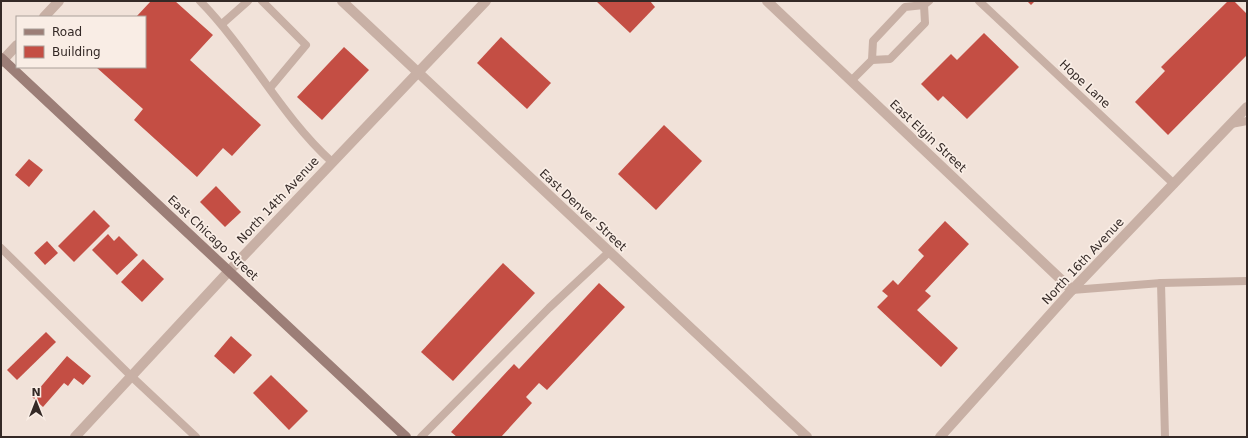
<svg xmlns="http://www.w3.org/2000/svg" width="1248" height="438" font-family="'DejaVu Sans',sans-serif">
<rect width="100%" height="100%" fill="#f1e2d9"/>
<!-- building -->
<g fill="#c44e44">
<path d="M151 1H175L213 35 190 60 261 125 232 156 223 148 197 177 134 120 143 109 96 67H145V17H136Z"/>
<path d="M596 1H650L655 7 630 33Z"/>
<path d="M1027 1H1035L1031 5Z"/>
<path d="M1228 1H1234L1247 14V55L1168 135 1135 102 1165 71 1161 67Z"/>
<path d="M984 33 1019 67 967 119 943 96 938 101 921 84 951 54 957 60Z"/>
<path d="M501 37 551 83 527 109 477 63Z"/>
<path d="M344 47 369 70 322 120 297 97Z"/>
<path d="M664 125 702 161 656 210 618 174Z"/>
<path d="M29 159 43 170 29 187 15 175Z"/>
<path d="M216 186 241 212 225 227 200 202Z"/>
<path d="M94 210 110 226 74 262 58 246Z"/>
<path d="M945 221 969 244 925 291 931 296 917 310 958 348 941 367 877 307 888 296 882 291 893 280 898 285 924 256 918 250Z"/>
<path d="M108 234 114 241 119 236 138 255 117 275 92 250Z"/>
<path d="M47 241 58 253 45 265 34 253Z"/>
<path d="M143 259 164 279 142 302 121 282Z"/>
<path d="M503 263 535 293 453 381 421 352Z"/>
<path d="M599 283 625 307 547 390 539 383 526 397 532 403 501 437H457L451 432 514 364 519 369Z"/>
<path d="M46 332 56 342 17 380 7 370Z"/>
<path d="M231 336 252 355 234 374 214 356Z"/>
<path d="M67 356 91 376 83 385 74 378 68 386 64 383 43 407 32 397Z"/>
<path d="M271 375 308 411 289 430 253 393Z"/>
</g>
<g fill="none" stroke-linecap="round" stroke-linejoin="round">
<!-- lane -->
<g stroke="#c8b0a5" stroke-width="8">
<path d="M200 1C249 51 281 116 332 162"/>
<path d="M262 1 306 45 270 88"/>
<path d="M979 1 1174 184"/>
<path d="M924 5 925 23 890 59 872 60 873 41 905 7 924 5 929 1"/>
<path d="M222 24 248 1"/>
<path d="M851 81 872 60"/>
<path d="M1231 124 1247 121"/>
<path d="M1 248 131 376 196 437"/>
<path d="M1161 283 1165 437"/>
<path d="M1072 290 1161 283 1247 281"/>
<path d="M421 437 549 308 609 252"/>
</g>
<!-- street -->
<g stroke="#c8b0a5" stroke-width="10">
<path d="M342 1 807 437"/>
<path d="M767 1 1072 290"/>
<path d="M44 17 59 1"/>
<path d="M1 62 17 45"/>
<path d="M75 437 229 271 486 1"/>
<path d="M940 437 1072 290 1247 107"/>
</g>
<!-- secondary -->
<path stroke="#9c7e77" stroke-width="10" d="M1 58 406 437"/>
</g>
<g text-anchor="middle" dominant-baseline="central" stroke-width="3.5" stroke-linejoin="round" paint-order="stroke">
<!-- street labels -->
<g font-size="12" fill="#342926" stroke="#f9ede5">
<text transform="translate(1085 84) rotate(43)">Hope Lane</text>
<text transform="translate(928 136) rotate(43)">East Elgin Street</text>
<text transform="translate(278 200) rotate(-47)">North 14th Avenue</text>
<text transform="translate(583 210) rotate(43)">East Denver Street</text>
<text transform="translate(213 238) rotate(43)">East Chicago Street</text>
<text transform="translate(1083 261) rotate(-47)">North 16th Avenue</text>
</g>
</g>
<!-- border -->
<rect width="1248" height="438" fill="none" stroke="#342926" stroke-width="4"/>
<!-- legend -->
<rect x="16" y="16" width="130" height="52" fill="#f9ede5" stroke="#aa9f99"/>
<rect x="24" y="29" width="20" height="6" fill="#9c7e77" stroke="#aa9f99"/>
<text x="52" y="36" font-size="12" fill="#342926">Road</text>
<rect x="24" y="46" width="20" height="12" fill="#c44e44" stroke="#aa9f99"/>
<text x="52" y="56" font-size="12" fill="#342926">Building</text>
<!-- north arrow -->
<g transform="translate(36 402)" stroke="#f9ede5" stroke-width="3" paint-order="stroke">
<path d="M0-3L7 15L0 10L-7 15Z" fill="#342926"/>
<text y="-6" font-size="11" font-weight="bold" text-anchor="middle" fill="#342926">N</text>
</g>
</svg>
